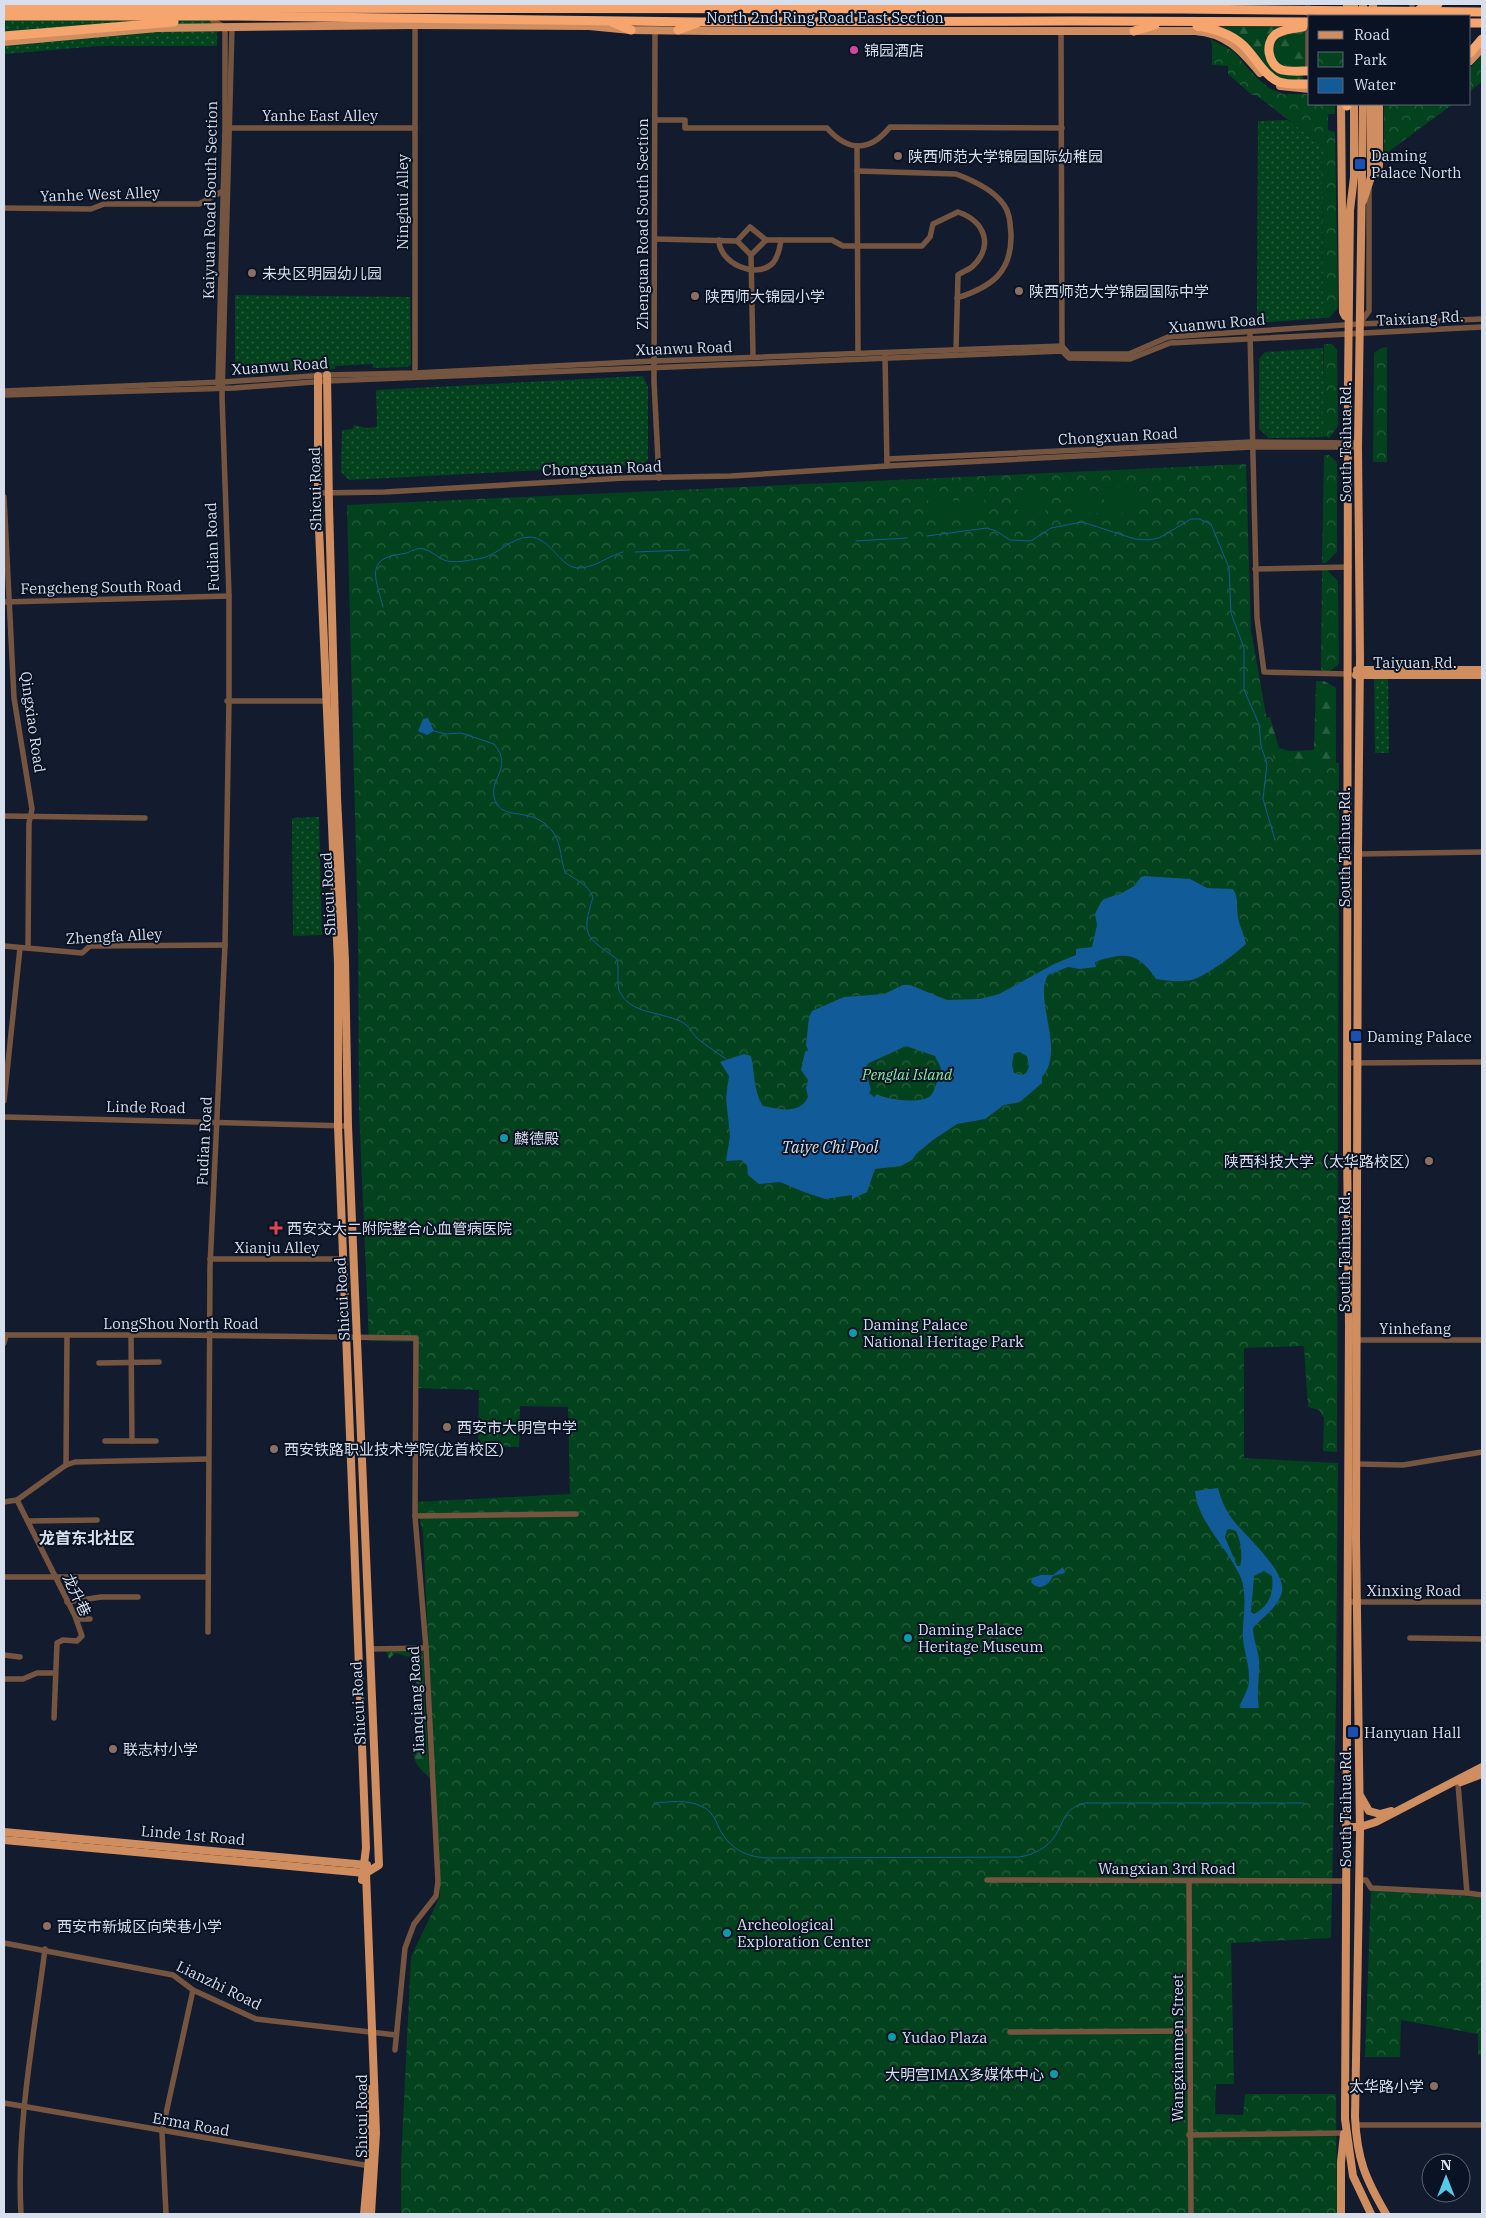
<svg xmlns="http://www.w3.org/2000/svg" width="1486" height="2218" font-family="'IBM Plex Serif','Noto Sans SC',serif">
<defs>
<pattern id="grass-dots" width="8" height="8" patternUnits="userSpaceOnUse" patternTransform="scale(1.25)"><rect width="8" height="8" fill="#02431e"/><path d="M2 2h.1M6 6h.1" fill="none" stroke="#265e3f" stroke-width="1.8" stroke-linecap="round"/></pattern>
<pattern id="forest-firs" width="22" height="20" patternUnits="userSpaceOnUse" patternTransform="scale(1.25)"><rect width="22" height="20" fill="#02431e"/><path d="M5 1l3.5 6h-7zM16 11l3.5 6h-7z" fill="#265e3f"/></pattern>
<pattern id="park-crowns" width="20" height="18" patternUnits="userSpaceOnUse" patternTransform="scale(1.25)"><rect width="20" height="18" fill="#02431e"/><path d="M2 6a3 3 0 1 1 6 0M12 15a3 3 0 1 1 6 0" fill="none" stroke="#265e3f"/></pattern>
</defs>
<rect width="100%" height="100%" fill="#121c2e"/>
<!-- grass -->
<g fill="url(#grass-dots)">
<path d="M4 4H218L217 46H100L4 54Z"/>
<path d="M1288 120 1322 146 1323 318 1257 323 1258 121Z"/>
<path d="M235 295 410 297 411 364 408 367 373 368V364L335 366V369L245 376 235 367Z"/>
<path d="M1323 348 1324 437 1269 438 1259 429V359L1265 352Z"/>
<path d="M643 376 648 387V460L641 465 349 480 341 472 342 430 353 429 354 425 367 428 377 427 376 390Z"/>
<path d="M1374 678H1388L1389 753H1375Z"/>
<path d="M319 817 322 935 293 936 292 818Z"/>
</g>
<!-- forest -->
<g fill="url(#forest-firs)">
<path d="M1220 27H1310V74H1303V81L1285 80 1273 75Z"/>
<path d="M1316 681H1324L1336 688V767H1270L1264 718 1270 717 1279 748 1290 751 1314 750Z"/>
<path d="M423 1650 425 1689 421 1690C415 1681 410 1676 418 1666L416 1659 395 1653 389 1659 386 1651Z"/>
<path d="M424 1693 430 1778C420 1769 413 1763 413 1748L423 1737 421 1715 415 1703Z"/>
</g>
<!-- park -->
<g fill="url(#park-crowns)">
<path d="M1210 39 1233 51 1257 78 1269 88 1283 94H1310V104H1335V114H1328V130L1335 132 1338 308 1329 318H1323L1322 146 1256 95H1252L1228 74V66L1212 65V44Z"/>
<path d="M1482 54V82L1470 91V69Z"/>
<path d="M1384 104H1453L1384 155Z"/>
<path d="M1324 344H1332L1337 350 1338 426 1329 438 1322 435Z"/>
<path d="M1387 347V462H1373L1374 353 1381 348Z"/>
<path d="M1324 455H1329L1337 462V552L1326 563H1322Z"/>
<path d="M1246 464 1251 630 1274 760 1339 763 1337 1452 1323 1451 1324 1418 1319 1410 1308 1407 1304 1346 1244 1348V1458L1338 1463 1336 1701 1331 1938 1231 1943 1234 2084H1216L1215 2114 1243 2115 1245 2094H1336L1337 2214H401V2163L411 1957 440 1896 423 1533 416 1502 570 1494 568 1407 520 1406 519 1447 478 1446 479 1390 415 1388 416 1342 369 1341 359 1108 358 930 347 505Z"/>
<path d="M1322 570H1327L1338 581 1339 664 1329 672H1323L1321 669Z"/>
<path d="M1371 1890 1465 1896 1482 1898V2055H1478V2034L1401 2020 1400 2057H1365Z"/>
</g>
<!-- pitch -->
<g fill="#02431e">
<path d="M1135 486 1137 512 1105 515 1103 488Z"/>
<path d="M1017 490H1044L1045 513 1018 514Z"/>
<path d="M1097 490 1098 513 1072 514 1071 491Z"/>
<path d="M984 492 985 518H960L959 493Z"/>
<path d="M928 494H953L954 519 929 520Z"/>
</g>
<!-- water -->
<g fill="#115c98" fill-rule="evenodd">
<path d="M428 718 434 731 427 735 418 731 423 719Z"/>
<path d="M1144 876 1190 879 1207 888 1233 889C1239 898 1236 906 1238 917 1239 925 1244 934 1246 944 1235 954 1205 977 1191 980 1180 982 1167 981 1156 979 1138 952 1125 952 1095 962L1096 967 1080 969 1068 967 1048 975C1033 1000 1066 1049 1042 1077V1083L1020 1102 1004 1105 985 1119 957 1124 933 1140 916 1154 912 1160 901 1166 875 1169 867 1192 852 1199V1195L825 1199 804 1192 780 1182 759 1184 748 1175 747 1165 741 1160 726 1161 730 1136 726 1098 729 1076 720 1062 744 1054 751 1056C755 1073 753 1091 763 1106 778 1109 800 1115 808 1097L806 1088 808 1080 801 1070 805 1052 808 1050 806 1045 809 1017 812 1011 844 997 884 994 903 985H910L947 1000 980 999 999 994 1054 964 1076 955V949L1092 947 1097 925 1095 914 1101 902 1104 899 1122 893 1134 886 1141 877ZM906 1046 935 1056 941 1068C940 1075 935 1089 932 1094 925 1105 886 1100 877 1094L874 1097 869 1093 871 1090 865 1068 869 1063ZM1020 1052 1027 1056 1029 1067 1026 1073 1023 1075 1014 1073 1012 1065 1014 1053Z"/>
<path d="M1218 1488C1221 1500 1226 1511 1233 1520 1246 1537 1286 1570 1282 1592 1278 1608 1263 1616 1253 1628 1253 1639 1258 1649 1259 1660 1260 1676 1256 1692 1259 1708H1240C1241 1700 1246 1694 1248 1687 1252 1671 1244 1654 1243 1638 1242 1617 1249 1593 1239 1574 1226 1546 1198 1522 1195 1491ZM1229 1529 1236 1531C1241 1541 1243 1555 1240 1566H1237L1225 1537 1227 1530ZM1264 1571 1272 1576C1274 1594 1269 1606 1254 1614L1251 1612 1254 1576Z"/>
<path d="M1063 1567 1065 1573 1053 1576C1049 1585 1039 1592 1031 1582L1032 1578 1041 1575H1053Z"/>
</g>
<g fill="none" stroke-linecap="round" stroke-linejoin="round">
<!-- stream -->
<g stroke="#115c98" stroke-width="1">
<path d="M927 536 987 528 996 531 1010 540 1031 541 1051 528 1082 522 1135 539 1148 540 1159 538 1191 519H1199L1211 524 1229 568 1231 613 1244 648V690L1259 724 1261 746 1267 764 1263 799 1275 840"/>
<path d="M856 541 907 538"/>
<path d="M635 552 689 550"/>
<path d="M383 607C376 579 364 558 402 554 411 553 415 547 424 549 432 551 437 557 444 560 453 564 469 560 478 559 498 556 510 537 530 537 551 538 559 566 577 568 593 569 608 556 623 552"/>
<path d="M434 731 446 734 461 733 494 744C516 770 483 781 497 804 507 821 536 805 555 835 561 845 561 861 565 872 575 880 588 884 593 897 581 936 585 936 617 959 619 968 617 983 619 990 629 1016 666 1011 685 1024 691 1028 693 1035 698 1039 707 1046 717 1053 726 1059"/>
<path d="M654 1803C669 1802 688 1799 703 1807 712 1811 715 1819 719 1828 729 1848 745 1857 768 1858L1019 1857C1033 1855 1047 1848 1055 1836 1065 1820 1063 1809 1085 1803H1304"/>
</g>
<!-- minor-tunnel -->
<path stroke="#30394a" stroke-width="5.5" stroke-dasharray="5.5 3" stroke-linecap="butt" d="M1308 33V4"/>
<!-- minor -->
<g stroke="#755540" stroke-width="5.5">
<path d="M1412 16V4"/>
<path d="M213 21 225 27V128L218 384"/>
<path d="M415 25V376"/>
<path d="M655 30 654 382 659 478"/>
<path d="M1061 31 1062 349"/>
<path d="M1308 68V33"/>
<path d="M655 120H685V128H827C848 152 870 152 890 127L1062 128"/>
<path d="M229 128H415"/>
<path d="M857 146 858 353"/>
<path d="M857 171 956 174C972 180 994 190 1004 205 1010 213 1010 224 1011 234 1012 273 991 287 957 298"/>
<path d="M4 208 91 209 104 204H199L223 191"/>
<path d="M655 239 737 241 750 227 766 240H832L843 246H922L930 237 933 224 958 212C984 221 995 245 972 267 968 270 962 272 958 275L956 350"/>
<path d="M719 240C719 263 756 280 773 263 778 257 780 247 781 240"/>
<path d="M737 241 751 255 753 357"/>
<path d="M751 255 766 240"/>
<path d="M1360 323 1369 311V187"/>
<path d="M1250 334 1257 618 1264 672 1349 674"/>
<path d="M885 356 887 466 1252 447H1358"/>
<path d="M4 391 223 382 327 375 415 373 654 361 1062 346 1069 354H1129L1168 337 1359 324 1482 319"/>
<path d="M4 395 234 388 327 381 1062 351 1069 358 1130 359 1170 343 1482 327"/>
<path d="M887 459 1252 442 1358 443"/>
<path d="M319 493 385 492 625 478 731 476 887 466"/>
<path d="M4 497 14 698 32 809 29 823 28 948"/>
<path d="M1255 569 1349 567"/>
<path d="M4 602 229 596"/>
<path d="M227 701H325"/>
<path d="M4 816 145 818"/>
<path d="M1358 854 1482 852"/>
<path d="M4 946 82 953 90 946 225 945"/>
<path d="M1347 1063 1482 1062"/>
<path d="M4 1101 20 948"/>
<path d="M4 1117 348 1126"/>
<path d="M210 1259H343"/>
<path d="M4 1335H174L416 1338 415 1516 426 1648 438 1881 436 1896 414 1924 405 1948 395 2050"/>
<path d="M131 1335 132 1441"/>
<path d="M1353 1340H1482"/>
<path d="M4 1343 6 1335"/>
<path d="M99 1363 159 1362"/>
<path d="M105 1441H156"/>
<path d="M1357 1464 1403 1465 1482 1452"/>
<path d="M66 1465 67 1336"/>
<path d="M17 1500 75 1616 82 1636 77 1641 63 1640 57 1643 54 1718"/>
<path d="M4 1502 17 1500 66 1465 75 1462 208 1459"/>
<path d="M415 1516 576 1514"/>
<path d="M28 1521 97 1520"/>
<path d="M4 1577H208"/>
<path d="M67 1602 101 1597H138"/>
<path d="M1347 1602H1482"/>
<path d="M77 1619H90"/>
<path d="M208 1632 210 1267 225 945 229 701V596L222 397 232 27"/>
<path d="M1410 1638 1482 1639"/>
<path d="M370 1649 426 1648"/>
<path d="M4 1655 20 1657"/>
<path d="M4 1679H23L37 1673H55"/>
<path d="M1458 1784 1467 1893"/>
<path d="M987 1880 1346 1881"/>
<path d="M1359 1880H1366L1371 1888 1467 1893 1482 1895"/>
<path d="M1189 1881 1191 2214"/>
<path d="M4 1943 173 1975 193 1990 256 2019 396 2035"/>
<path d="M1010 2032 1189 2031"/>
<path d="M4 2103 370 2166"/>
<path d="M1355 2125H1482"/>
<path d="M1189 2135 1344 2133"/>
<path d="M21 2214C16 2126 34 2036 45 1949"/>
<path d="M166 2214 162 2132 193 1990"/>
</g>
<!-- major -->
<g stroke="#d08e60" stroke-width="8">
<path d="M1363 4V16"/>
<path d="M1347 16V4"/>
<path d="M1354 16V4"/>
<path d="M1373 16V4"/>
<path d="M4 42 157 28 415 25 589 26 631 30 710 31H1195C1226 33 1241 50 1260 73"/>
<path d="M1470 61 1482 48"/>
<path d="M1280 86 1310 89"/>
<path d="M1341 104 1343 312 1345 316"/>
<path d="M1354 104V177L1350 210 1348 384 1347 1148 1349 1325 1345 2119 1353 2176 1371 2214"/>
<path d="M1363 104 1358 447 1360 658 1358 854 1356 1539 1360 1832 1355 2117C1357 2159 1365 2178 1386 2214"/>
<path d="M1371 177 1378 172 1379 165V104"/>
<path d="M1363 201 1371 177V104"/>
<path d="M327 375 329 506 337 797 345 960 348 1126 379 1865 366 1873 376 2133 371 2214"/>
<path d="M318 376V506L338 963V1126L366 1848 362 1880"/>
<path d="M1357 670H1482"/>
<path d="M1356 675H1482"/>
<path d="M1461 1782 1482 1774"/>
<path d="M1361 1797 1369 1811 1380 1814 1391 1811"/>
<path d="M1346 1827H1360L1376 1822 1482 1767"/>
<path d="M4 1832 367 1865"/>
<path d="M4 1840 365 1873"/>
<path d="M364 2214 370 2147V2089"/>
<path d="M1341 2214V2162L1344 2134"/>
</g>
<!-- highway -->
<g stroke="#f5a56d" stroke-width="9">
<path d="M4 8 1181 9 1482 12"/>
<path d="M1420 9 1438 4"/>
<path d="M4 16H236L701 22 1070 21 1310 22"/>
<path d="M612 22 631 30"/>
<path d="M1470 23H1482"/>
<path d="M1197 26C1214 29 1230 33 1243 45 1255 56 1263 75 1279 82 1288 85 1300 84 1310 84"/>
<path d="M1303 27C1295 28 1284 29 1276 34 1264 43 1268 65 1282 70 1290 72 1301 71 1310 71"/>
<path d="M678 30 697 23"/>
<path d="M1134 31 1155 25"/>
<path d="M4 36 174 22"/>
<path d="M1470 53 1482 39"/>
<path d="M1346 104 1347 106"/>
</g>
</g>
<!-- markers -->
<circle fill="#d1479c" stroke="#091324" stroke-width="2" cx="854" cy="50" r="5"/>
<g fill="#8d6e63" stroke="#091324" stroke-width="2">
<circle cx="898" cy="156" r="5"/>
<circle cx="252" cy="273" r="5"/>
<circle cx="1019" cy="291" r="5"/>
<circle cx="695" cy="296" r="5"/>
<circle cx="1429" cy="1161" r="5"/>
<circle cx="447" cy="1427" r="5"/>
<circle cx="274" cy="1449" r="5"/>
<circle cx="113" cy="1749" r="5"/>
<circle cx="47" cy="1926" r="5"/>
<circle cx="1434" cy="2086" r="5"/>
</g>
<g fill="#1a4fb4" stroke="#091324" stroke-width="2">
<rect x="1354" y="158" width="12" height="12" rx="2.5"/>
<rect x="1350" y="1030" width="12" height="12" rx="2.5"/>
<rect x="1347" y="1726" width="12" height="12" rx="2.5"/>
</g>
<g fill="#0f9aa8" stroke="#091324" stroke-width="2">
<circle cx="504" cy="1138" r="5"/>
<circle cx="853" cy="1333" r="5"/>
<circle cx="908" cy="1638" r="5"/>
<circle cx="727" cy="1933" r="5"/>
<circle cx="892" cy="2037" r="5"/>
<circle cx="1054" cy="2074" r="5"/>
</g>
<path fill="#e0444e" stroke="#091324" stroke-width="2" d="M273.5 1220.5h5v5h5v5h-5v5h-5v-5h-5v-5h5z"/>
<g text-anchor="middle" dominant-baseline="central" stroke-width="4" stroke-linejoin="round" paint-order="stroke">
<!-- street labels -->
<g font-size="15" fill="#d8dfec" stroke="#091324">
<text x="825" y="17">North 2nd Ring Road East Section</text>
<text x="320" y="115">Yanhe East Alley</text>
<text transform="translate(100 194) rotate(-2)">Yanhe West Alley</text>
<text transform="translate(210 200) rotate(-89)">Kaiyuan Road South Section</text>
<text transform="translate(402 202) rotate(-90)">Ninghui Alley</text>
<text transform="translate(642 224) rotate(-90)">Zhenguan Road South Section</text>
<text transform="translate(1420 318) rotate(-3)">Taixiang Rd.</text>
<text transform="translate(1217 323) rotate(-5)">Xuanwu Road</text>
<text transform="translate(684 348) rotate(-2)">Xuanwu Road</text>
<text transform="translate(280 366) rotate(-4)">Xuanwu Road</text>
<text transform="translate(1118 436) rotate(-3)">Chongxuan Road</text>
<text transform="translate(1345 442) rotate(-90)">South Taihua Rd.</text>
<text transform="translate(602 468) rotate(-2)">Chongxuan Road</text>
<text transform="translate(315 489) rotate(-91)">Shicui Road</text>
<text transform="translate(212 547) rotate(-92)">Fudian Road</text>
<text transform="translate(101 587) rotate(-1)">Fengcheng South Road</text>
<text x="1415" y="662">Taiyuan Rd.</text>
<text transform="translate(33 722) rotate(82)">Qingxiao Road</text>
<text transform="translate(1344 847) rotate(-90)">South Taihua Rd.</text>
<text transform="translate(328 894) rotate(-93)">Shicui Road</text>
<text transform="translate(114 936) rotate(-3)">Zhengfa Alley</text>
<text transform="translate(146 1107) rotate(1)">Linde Road</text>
<text transform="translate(204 1141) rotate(-87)">Fudian Road</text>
<text x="277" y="1247">Xianju Alley</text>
<text transform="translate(1344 1252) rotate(-90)">South Taihua Rd.</text>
<text transform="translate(342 1299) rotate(-93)">Shicui Road</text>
<text x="181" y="1323">LongShou North Road</text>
<text x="1415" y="1328">Yinhefang</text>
<text x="1414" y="1590">Xinxing Road</text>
<text transform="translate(77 1595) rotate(65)">龙升巷</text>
<text transform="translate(416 1700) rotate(-93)">Jianqiang Road</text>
<text transform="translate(358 1703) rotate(-93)">Shicui Road</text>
<text transform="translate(1345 1807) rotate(-90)">South Taihua Rd.</text>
<text transform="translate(193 1835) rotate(5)">Linde 1st Road</text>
<text x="1167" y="1868">Wangxian 3rd Road</text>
<text transform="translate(219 1985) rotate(26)">Lianzhi Road</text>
<text transform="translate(1177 2048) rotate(-90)">Wangxianmen Street</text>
<text transform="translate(361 2116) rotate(-90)">Shicui Road</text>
<text transform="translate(191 2124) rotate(10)">Erma Road</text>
</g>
<!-- poi labels -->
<g font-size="15" fill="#d8dfec" stroke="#091324" text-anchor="start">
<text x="864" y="50">锦园酒店</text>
<text x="1371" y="155">Daming<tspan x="1371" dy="17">Palace North</tspan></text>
<text x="908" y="156">陕西师范大学锦园国际幼稚园</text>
<text x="262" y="273">未央区明园幼儿园</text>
<text x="1029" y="291">陕西师范大学锦园国际中学</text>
<text x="705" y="296">陕西师大锦园小学</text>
<text x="1367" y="1036">Daming Palace</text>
<text x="514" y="1138">麟德殿</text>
<text x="1419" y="1161" text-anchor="end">陕西科技大学（太华路校区）</text>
<text x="287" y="1228">西安交大二附院整合心血管病医院</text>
<text x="863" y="1324">Daming Palace<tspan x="863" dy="17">National Heritage Park</tspan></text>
<text x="457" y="1427">西安市大明宫中学</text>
<text x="284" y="1449">西安铁路职业技术学院(龙首校区)</text>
<text x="918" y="1629">Daming Palace<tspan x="918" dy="17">Heritage Museum</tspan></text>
<text x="1364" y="1732">Hanyuan Hall</text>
<text x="123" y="1749">联志村小学</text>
<text x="737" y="1924">Archeological<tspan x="737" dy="17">Exploration Center</tspan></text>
<text x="57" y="1926">西安市新城区向荣巷小学</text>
<text x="902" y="2037">Yudao Plaza</text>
<text x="1044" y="2074" text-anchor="end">大明宫IMAX多媒体中心</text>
<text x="1424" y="2086" text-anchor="end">太华路小学</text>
</g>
<!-- park labels -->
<g font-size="15" font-style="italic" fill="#80eea0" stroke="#091324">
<text x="907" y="1074">Penglai Island</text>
</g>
<!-- water labels -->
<g font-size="16" font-style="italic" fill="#cfe0f1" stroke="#091324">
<text x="830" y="1147">Taiye Chi Pool</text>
</g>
<!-- neighbourhood labels -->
<g font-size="16" font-weight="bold" fill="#d8dfec" stroke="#091324">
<text x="87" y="1538">龙首东北社区</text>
</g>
</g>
<!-- border -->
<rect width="1486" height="2218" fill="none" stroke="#d8dfec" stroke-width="10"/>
<!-- legend -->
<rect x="1308" y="15" width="162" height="90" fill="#091324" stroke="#5c6574"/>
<rect x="1318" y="31" width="25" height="8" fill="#d08e60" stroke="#5c6574"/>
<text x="1354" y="40" font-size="15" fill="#d8dfec">Road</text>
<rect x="1318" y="52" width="25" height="15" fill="url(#park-crowns)" stroke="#5c6574"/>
<text x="1354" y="65" font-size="15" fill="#d8dfec">Park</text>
<rect x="1318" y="78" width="25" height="15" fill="#115c98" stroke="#5c6574"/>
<text x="1354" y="90" font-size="15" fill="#d8dfec">Water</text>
<!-- north arrow -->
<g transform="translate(1446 2178)"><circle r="24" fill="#091324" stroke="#5c6574"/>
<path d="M0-4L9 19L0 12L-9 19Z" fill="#58c9e4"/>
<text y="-8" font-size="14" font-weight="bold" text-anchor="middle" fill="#d8dfec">N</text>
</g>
</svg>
